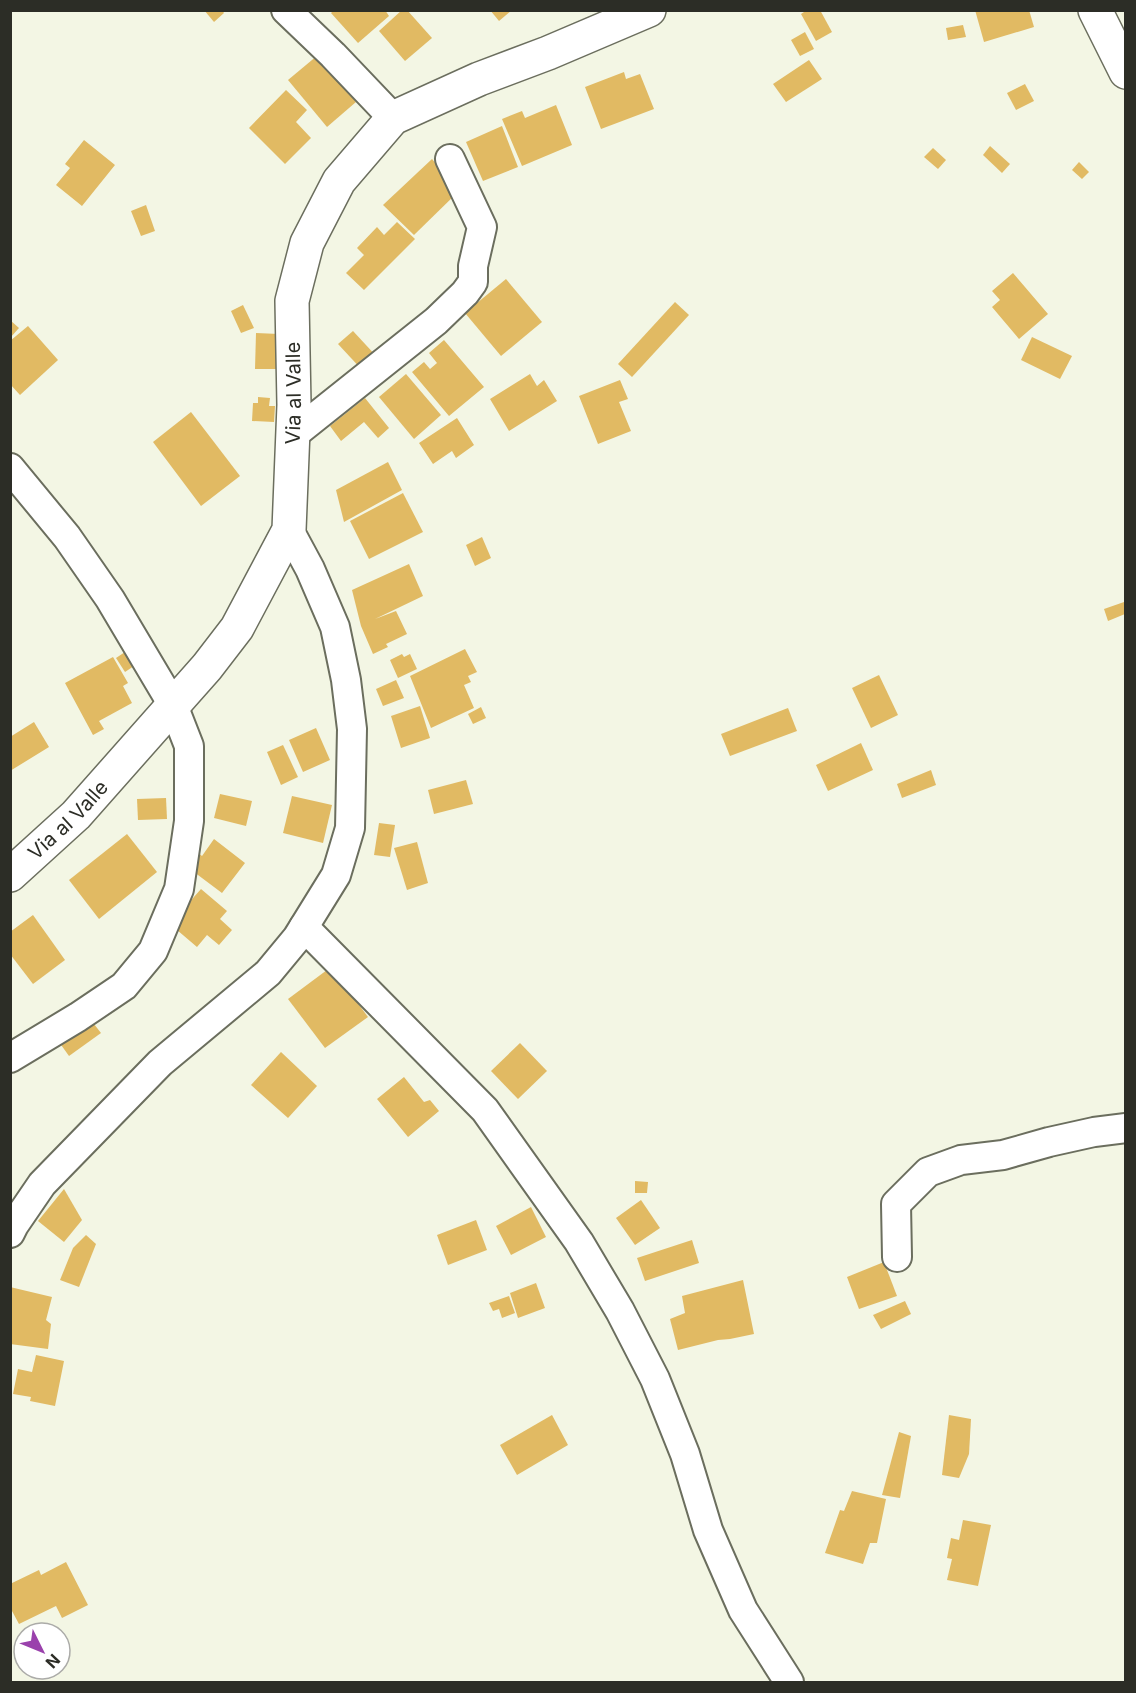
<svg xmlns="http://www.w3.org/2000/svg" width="1136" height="1693" font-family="Inter,sans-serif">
<rect width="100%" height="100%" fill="#f3f6e4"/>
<!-- building -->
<g fill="#e1ba63">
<path d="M204 10H222L224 13 214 22Z"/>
<path d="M334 10H385L389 16 358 43 331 13Z"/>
<path d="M402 10H407L432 38 405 61 379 31Z"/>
<path d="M490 10H512L499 21Z"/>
<path d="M807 10H820L832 32 816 41 801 14Z"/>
<path d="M975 10H1029L1034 27 984 42Z"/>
<path d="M963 25 966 37 948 40 946 28Z"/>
<path d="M805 32 814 49 800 56 791 40Z"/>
<path d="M318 55 356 102 327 127 288 80Z"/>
<path d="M809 60 822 79 786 102 773 84Z"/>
<path d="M624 72 626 79 640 74 654 109 601 129 585 87Z"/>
<path d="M1025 84 1034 101 1016 110 1007 93Z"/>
<path d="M286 90 307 110 296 122 311 138 285 164 249 128Z"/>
<path d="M556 105 572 145 522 166 502 119 522 111 525 118Z"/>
<path d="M502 126 518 167 483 181 466 142Z"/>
<path d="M84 140 115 165 82 206 56 185 70 168 65 164Z"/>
<path d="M990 146 1010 164 1002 173 983 155Z"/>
<path d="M933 148 946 160 938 169 924 157Z"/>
<path d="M432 159 459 191 414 235 383 205Z"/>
<path d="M1079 162 1089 172 1082 179 1072 170Z"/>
<path d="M146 205 155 231 141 236 131 211Z"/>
<path d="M397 222 415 239 364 290 346 273 364 255 357 248 377 227 384 235Z"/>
<path d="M1013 273 1048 314 1019 339 992 307 1000 300 992 291Z"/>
<path d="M506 279 542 322 501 356 465 313Z"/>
<path d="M675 302 689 315 632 377 618 364Z"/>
<path d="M243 305 254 328 241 333 231 311Z"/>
<path d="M10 320 19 328 10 338Z"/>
<path d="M28 326 58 360 20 395 10 384V341Z"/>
<path d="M353 331 378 358 364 372 338 344Z"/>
<path d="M256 333 279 334 278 369H255Z"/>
<path d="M1032 337 1072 356 1060 379 1021 360Z"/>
<path d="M444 340 484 387 449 416 412 372 424 362 430 369 437 363 429 353Z"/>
<path d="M406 374 441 415 414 439 379 397Z"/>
<path d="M530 374 537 386 544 380 557 401 509 431 490 399Z"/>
<path d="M620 380 628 399 619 402 631 431 598 444 579 396Z"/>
<path d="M258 397 270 398 269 406H275L274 422 252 421 253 403H258Z"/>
<path d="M365 398 389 428 378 438 364 422 341 441 330 426Z"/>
<path d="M191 412 240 476 201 506 153 442Z"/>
<path d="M457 418 474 445 456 458 452 451 433 464 419 443Z"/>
<path d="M388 462 402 490 344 522 336 490Z"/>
<path d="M403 493 423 532 369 559 350 521Z"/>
<path d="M482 537 491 558 475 566 466 545Z"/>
<path d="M409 564 423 596 375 619 396 611 407 634 386 644 388 647 373 654 361 626 352 590Z"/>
<path d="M1124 602 1125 614 1108 621 1104 609Z"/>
<path d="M465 649 477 672 468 676 471 682 464 685 474 708 431 728 410 676Z"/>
<path d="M128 650 137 664 125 672 116 658Z"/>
<path d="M402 654 404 657 410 654 417 669 398 678 390 660Z"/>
<path d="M113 657 128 683 123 686 132 703 99 721 104 729 93 735 65 683Z"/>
<path d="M879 675 898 715 871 728 852 688Z"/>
<path d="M396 680 404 698 383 706 376 689Z"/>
<path d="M420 706 430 738 401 748 391 716Z"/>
<path d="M481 707 486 718 473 724 468 714Z"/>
<path d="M788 708 797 731 730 756 721 734Z"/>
<path d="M34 722 49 747 10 771V737Z"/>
<path d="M316 728 330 760 303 772 289 740Z"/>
<path d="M861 743 873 770 828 791 816 765Z"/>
<path d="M283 745 298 777 281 785 267 752Z"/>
<path d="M931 770 936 785 902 798 897 784Z"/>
<path d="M466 780 473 804 434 814 428 790Z"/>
<path d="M220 794 252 801 246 826 214 818Z"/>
<path d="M292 796 332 805 323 843 283 833Z"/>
<path d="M166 798 167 819 138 820 137 799Z"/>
<path d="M379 823 395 825 390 857 374 855Z"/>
<path d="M127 834 157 872 99 919 69 880Z"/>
<path d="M214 839 245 863 222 893 186 866 197 852 202 856Z"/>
<path d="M417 842 428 883 407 890 394 848Z"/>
<path d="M201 889 227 911 220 919 232 930 219 945 207 935 197 947 170 924Z"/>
<path d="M33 915 65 960 33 984 10 954V932Z"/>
<path d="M331 967 368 1017 325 1048 288 999Z"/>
<path d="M90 1019 101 1033 69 1056 59 1042Z"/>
<path d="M520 1043 547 1071 518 1099 491 1071Z"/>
<path d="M281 1052 317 1086 288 1118 251 1085Z"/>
<path d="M404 1077 424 1102 430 1100 439 1111 408 1137 377 1099Z"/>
<path d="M635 1181 648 1182 647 1193H635Z"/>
<path d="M64 1189 82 1220 64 1242 38 1221Z"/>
<path d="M641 1200 660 1228 635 1245 616 1218Z"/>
<path d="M531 1207 546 1237 511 1255 496 1226Z"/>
<path d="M476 1220 487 1250 448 1265 437 1235Z"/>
<path d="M86 1235 96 1244 79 1287 60 1280 73 1248Z"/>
<path d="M692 1240 699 1263 645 1281 637 1258Z"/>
<path d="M884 1262 897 1296 859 1309 847 1277Z"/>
<path d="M743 1280 754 1334 730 1339 718 1340 678 1350 670 1319 685 1313 682 1296Z"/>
<path d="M536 1283 545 1308 518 1318 510 1293Z"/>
<path d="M10 1287 52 1297 46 1320 51 1324 48 1349 10 1344Z"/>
<path d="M509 1296 515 1313 502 1318 499 1309 493 1311 489 1303Z"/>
<path d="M905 1301 911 1314 881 1329 873 1315Z"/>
<path d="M36 1355 64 1361 55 1406 30 1401 31 1397 13 1394 18 1369 32 1372Z"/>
<path d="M552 1415 568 1445 517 1475 500 1445Z"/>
<path d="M949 1415 971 1419 969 1454 959 1478 942 1475Z"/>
<path d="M899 1432 911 1436 900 1498 882 1495Z"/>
<path d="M852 1491 886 1499 877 1543H870L863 1564 825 1553 840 1510 844 1511Z"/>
<path d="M963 1520 991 1525 978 1586 947 1580 952 1559 947 1558 951 1538 959 1540Z"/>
<path d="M66 1562 88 1605 62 1618 56 1606 19 1624 12 1611 10 1612V1584L39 1570 41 1575Z"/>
</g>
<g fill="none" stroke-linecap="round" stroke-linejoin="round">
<defs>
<g id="minor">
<path d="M286 10 333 55 393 118"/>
<path d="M293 435 436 321 465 293 473 282V266L482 227 450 159"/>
<path d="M10 468 67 537 110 599 173 705 189 746V821L179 889 153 951 124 986 78 1017 10 1058"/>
<path d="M304 927 485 1110 579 1242 620 1311 655 1379 685 1454 708 1530 743 1610 789 1682"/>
<path d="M10 1233 14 1225 42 1184 160 1063 268 973 297 938 336 875 350 828 352 729 346 680 335 627 310 569 289 530"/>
<path d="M897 1257 896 1204 928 1172 961 1160 1003 1155 1049 1142 1094 1132 1126 1128"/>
</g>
<g id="major">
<path d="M1095 10 1126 72"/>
<path id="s1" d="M10 875 76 815 207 667 237 628 289 530 294 405 292 301 307 243 339 181 393 118 479 79 548 53 649 10"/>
</g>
</defs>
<!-- minor casing -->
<use href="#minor" stroke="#6b6e5e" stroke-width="32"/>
<!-- major casing -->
<use href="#major" stroke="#6b6e5e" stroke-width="36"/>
<!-- minor -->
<use href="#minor" stroke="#fff" stroke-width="28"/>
<!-- major -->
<use href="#major" stroke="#fff" stroke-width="33"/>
</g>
<g text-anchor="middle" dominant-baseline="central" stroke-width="4.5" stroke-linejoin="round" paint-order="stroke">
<!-- street labels -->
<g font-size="20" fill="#2c2d26" stroke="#fff">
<text stroke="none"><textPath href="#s1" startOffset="584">Via al Valle</textPath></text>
<text stroke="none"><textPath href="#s1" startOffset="80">Via al Valle</textPath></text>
</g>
</g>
<!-- border -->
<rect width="1136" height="1693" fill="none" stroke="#2c2d26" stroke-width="24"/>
<!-- north arrow -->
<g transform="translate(42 1651) rotate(133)"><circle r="28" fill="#ffffff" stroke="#ababa8" stroke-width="1.5"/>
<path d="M0-4.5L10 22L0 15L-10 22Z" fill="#9a41ac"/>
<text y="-9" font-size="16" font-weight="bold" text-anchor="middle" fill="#2c2d26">N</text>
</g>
</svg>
